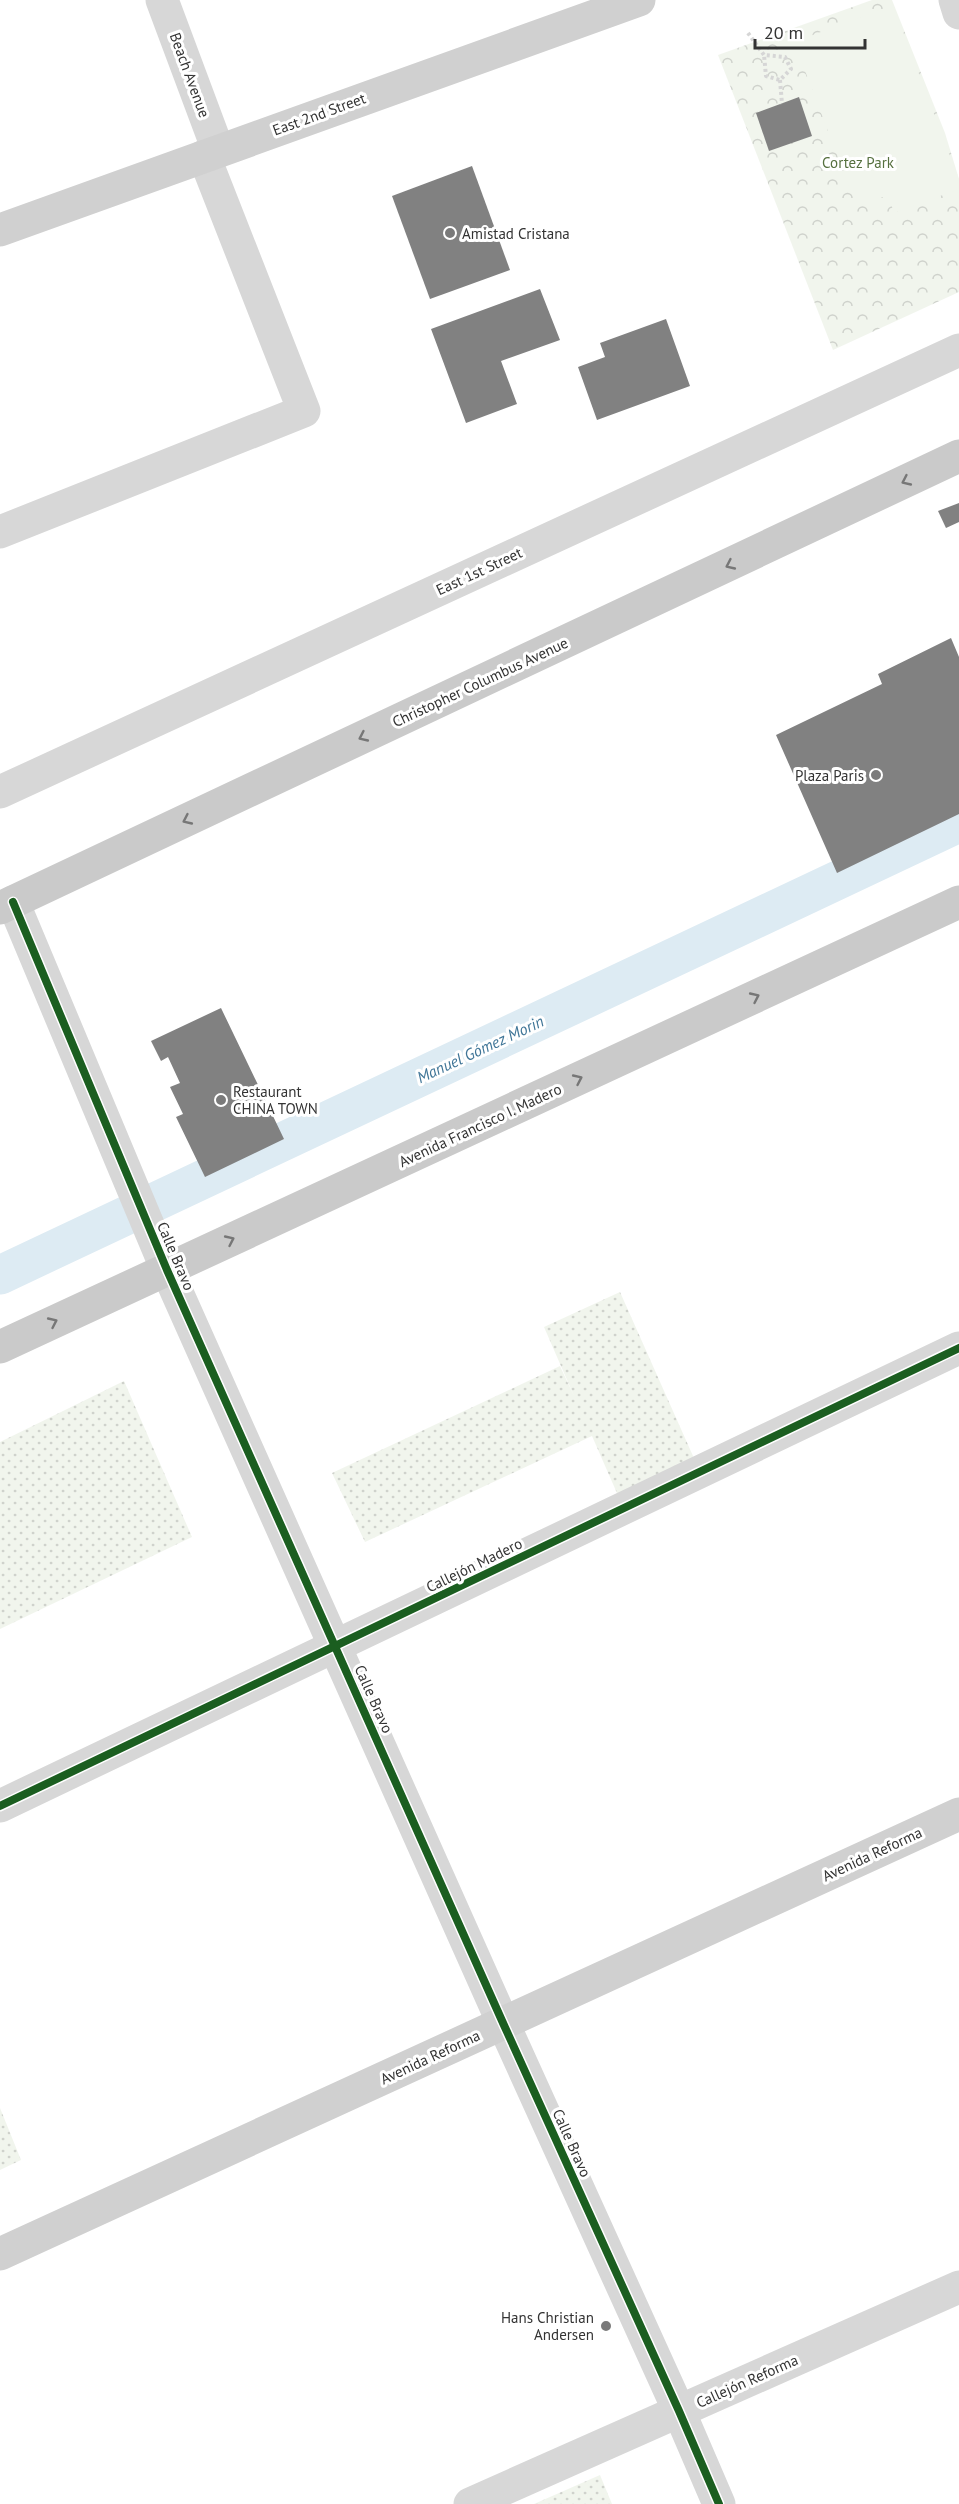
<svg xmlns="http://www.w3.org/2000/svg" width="959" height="2504" font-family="'PT Sans',sans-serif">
<defs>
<pattern id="grass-dots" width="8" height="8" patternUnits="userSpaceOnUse" patternTransform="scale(1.5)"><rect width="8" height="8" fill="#f1f5ed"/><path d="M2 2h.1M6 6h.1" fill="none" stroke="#cfd2cc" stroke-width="1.8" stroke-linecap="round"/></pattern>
<pattern id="park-crowns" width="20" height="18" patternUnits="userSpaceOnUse" patternTransform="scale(1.5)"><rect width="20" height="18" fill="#f1f5ed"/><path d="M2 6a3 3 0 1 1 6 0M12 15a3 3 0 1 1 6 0" fill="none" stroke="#cfd2cc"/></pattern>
</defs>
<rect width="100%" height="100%" fill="#fff"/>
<!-- grass -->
<g fill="url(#grass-dots)">
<path d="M620 1292 697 1465 620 1500 592 1436 365 1542 332 1473 560 1366 574 1396 544 1327Z"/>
<path d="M124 1381 192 1537 0 1629V1442Z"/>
<path d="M0 2108 21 2160 0 2170Z"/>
<path d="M600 2475 612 2504H534Z"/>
</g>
<!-- park -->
<path fill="url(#park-crowns)" d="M872 0H892L945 133 959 179V292L833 350 718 55Z"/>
<!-- pitch -->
<path fill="#f1f5ed" d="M893 5 959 180V189L894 213 888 195 857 207 794 42Z"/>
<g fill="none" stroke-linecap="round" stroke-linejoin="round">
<!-- canal -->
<path stroke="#ddebf3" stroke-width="39" d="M0 1275 959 823"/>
</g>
<!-- building -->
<g fill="#818181">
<path d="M799 97 812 136 769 151 756 113Z"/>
<path d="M472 166 510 270 430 299 392 196Z"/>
<path d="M540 289 560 340 501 361 517 404 466 423 431 329Z"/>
<path d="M666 319 690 386 597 420 578 367 605 357 600 343Z"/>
<path d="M959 503V522L946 528 938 511Z"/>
<path d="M951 638 959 657V814L837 873 776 735 882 684 878 674Z"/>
<path d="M221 1008 284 1139 205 1177 176 1117 183 1114 170 1087 180 1083 168 1057 161 1061 151 1041Z"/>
</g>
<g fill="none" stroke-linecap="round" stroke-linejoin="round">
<!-- path -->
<g stroke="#d6d6d6" stroke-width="4" stroke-dasharray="3 3" stroke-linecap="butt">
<path d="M748 33 764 55 785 57 791 69 780 80 766 76 764 55"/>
<path d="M780 80 782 104"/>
</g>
<!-- street -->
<g stroke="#d7d7d7" stroke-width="33">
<path d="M162 0 218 150"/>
<path d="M955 0 959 13"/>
<path d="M0 532 304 411 204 156"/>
<path d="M0 792 959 350"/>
<path d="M13 902 167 1270 503 2023 679 2411 719 2504"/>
<path d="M0 1806 959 1348"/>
<path d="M470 2504 959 2287"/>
</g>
<!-- secondary -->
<g stroke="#d0d0d0" stroke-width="33">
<path d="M0 230 639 0"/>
<path d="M0 2254 959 1814"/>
</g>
<!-- primary -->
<g stroke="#cacaca" stroke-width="33">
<path d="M0 908 959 456"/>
<path d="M0 1347 959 902"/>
</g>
<defs>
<g id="cycleway">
<path d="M13 902 167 1270 503 2023 679 2411 719 2504"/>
<path d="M0 1806 959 1348"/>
</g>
</defs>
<!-- cycleway casing -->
<use href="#cycleway" stroke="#fff" stroke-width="11"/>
<!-- cycleway -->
<use href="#cycleway" stroke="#1b5e20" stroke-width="8"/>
</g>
<!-- one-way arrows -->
<defs><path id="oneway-chevron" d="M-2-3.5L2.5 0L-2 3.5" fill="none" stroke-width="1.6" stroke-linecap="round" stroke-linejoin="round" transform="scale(1.5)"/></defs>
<g stroke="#777">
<use href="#oneway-chevron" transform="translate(906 481) rotate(155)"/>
<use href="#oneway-chevron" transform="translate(730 565) rotate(155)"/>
<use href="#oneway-chevron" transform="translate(363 737) rotate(155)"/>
<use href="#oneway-chevron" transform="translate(187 820) rotate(155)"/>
<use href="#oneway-chevron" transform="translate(755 997) rotate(-25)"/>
<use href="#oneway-chevron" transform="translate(578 1079) rotate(-25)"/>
<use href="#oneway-chevron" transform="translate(230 1240) rotate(-25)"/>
<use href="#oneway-chevron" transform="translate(53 1322) rotate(-25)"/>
</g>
<!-- markers -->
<g fill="#7a7a7a" stroke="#fff" stroke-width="2">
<circle cx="450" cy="233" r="6"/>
<circle cx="876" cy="775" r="6"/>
<circle cx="221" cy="1100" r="6"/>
<circle cx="606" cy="2326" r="6"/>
</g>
<g text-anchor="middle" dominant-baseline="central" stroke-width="6" stroke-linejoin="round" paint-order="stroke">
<!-- street labels -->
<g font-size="15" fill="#333" stroke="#fff">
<text transform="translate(190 75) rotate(70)">Beach Avenue</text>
<text transform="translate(319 114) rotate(-20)">East 2nd Street</text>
<text transform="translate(479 571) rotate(-25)">East 1st Street</text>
<text transform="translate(480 682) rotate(-25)">Christopher Columbus Avenue</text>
<text transform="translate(480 1125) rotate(-25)">Avenida Francisco I. Madero</text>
<text transform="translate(176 1256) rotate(67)">Calle Bravo</text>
<text transform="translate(474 1565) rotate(-26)">Callejón Madero</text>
<text transform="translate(374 1699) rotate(66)">Calle Bravo</text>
<text transform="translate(872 1854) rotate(-25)">Avenida Reforma</text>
<text transform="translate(430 2057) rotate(-25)">Avenida Reforma</text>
<text transform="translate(572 2143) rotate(66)">Calle Bravo</text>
<text transform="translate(747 2381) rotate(-24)">Callejón Reforma</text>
</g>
<!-- park labels -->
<g font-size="15" fill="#56703f" stroke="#fff">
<text x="858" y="162">Cortez Park</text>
</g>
<!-- poi labels -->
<g font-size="15" fill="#333" stroke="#fff" text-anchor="start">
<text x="462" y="233">Amistad Cristana</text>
<text x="864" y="775" text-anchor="end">Plaza Paris</text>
<text x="233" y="1091">Restaurant<tspan x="233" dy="17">CHINA TOWN</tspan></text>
<text x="594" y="2317" text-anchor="end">Hans Christian<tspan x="594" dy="17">Andersen</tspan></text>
</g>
<!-- water labels -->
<g font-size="16" font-style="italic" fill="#3f7597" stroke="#fff">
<text transform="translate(480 1049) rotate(-25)">Manuel Gómez Morin</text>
</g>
</g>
<!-- scale -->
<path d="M755 39v9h110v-9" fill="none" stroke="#333333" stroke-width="3"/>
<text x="764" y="39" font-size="18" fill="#333333" stroke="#ffffff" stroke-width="4.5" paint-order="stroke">20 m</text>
</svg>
